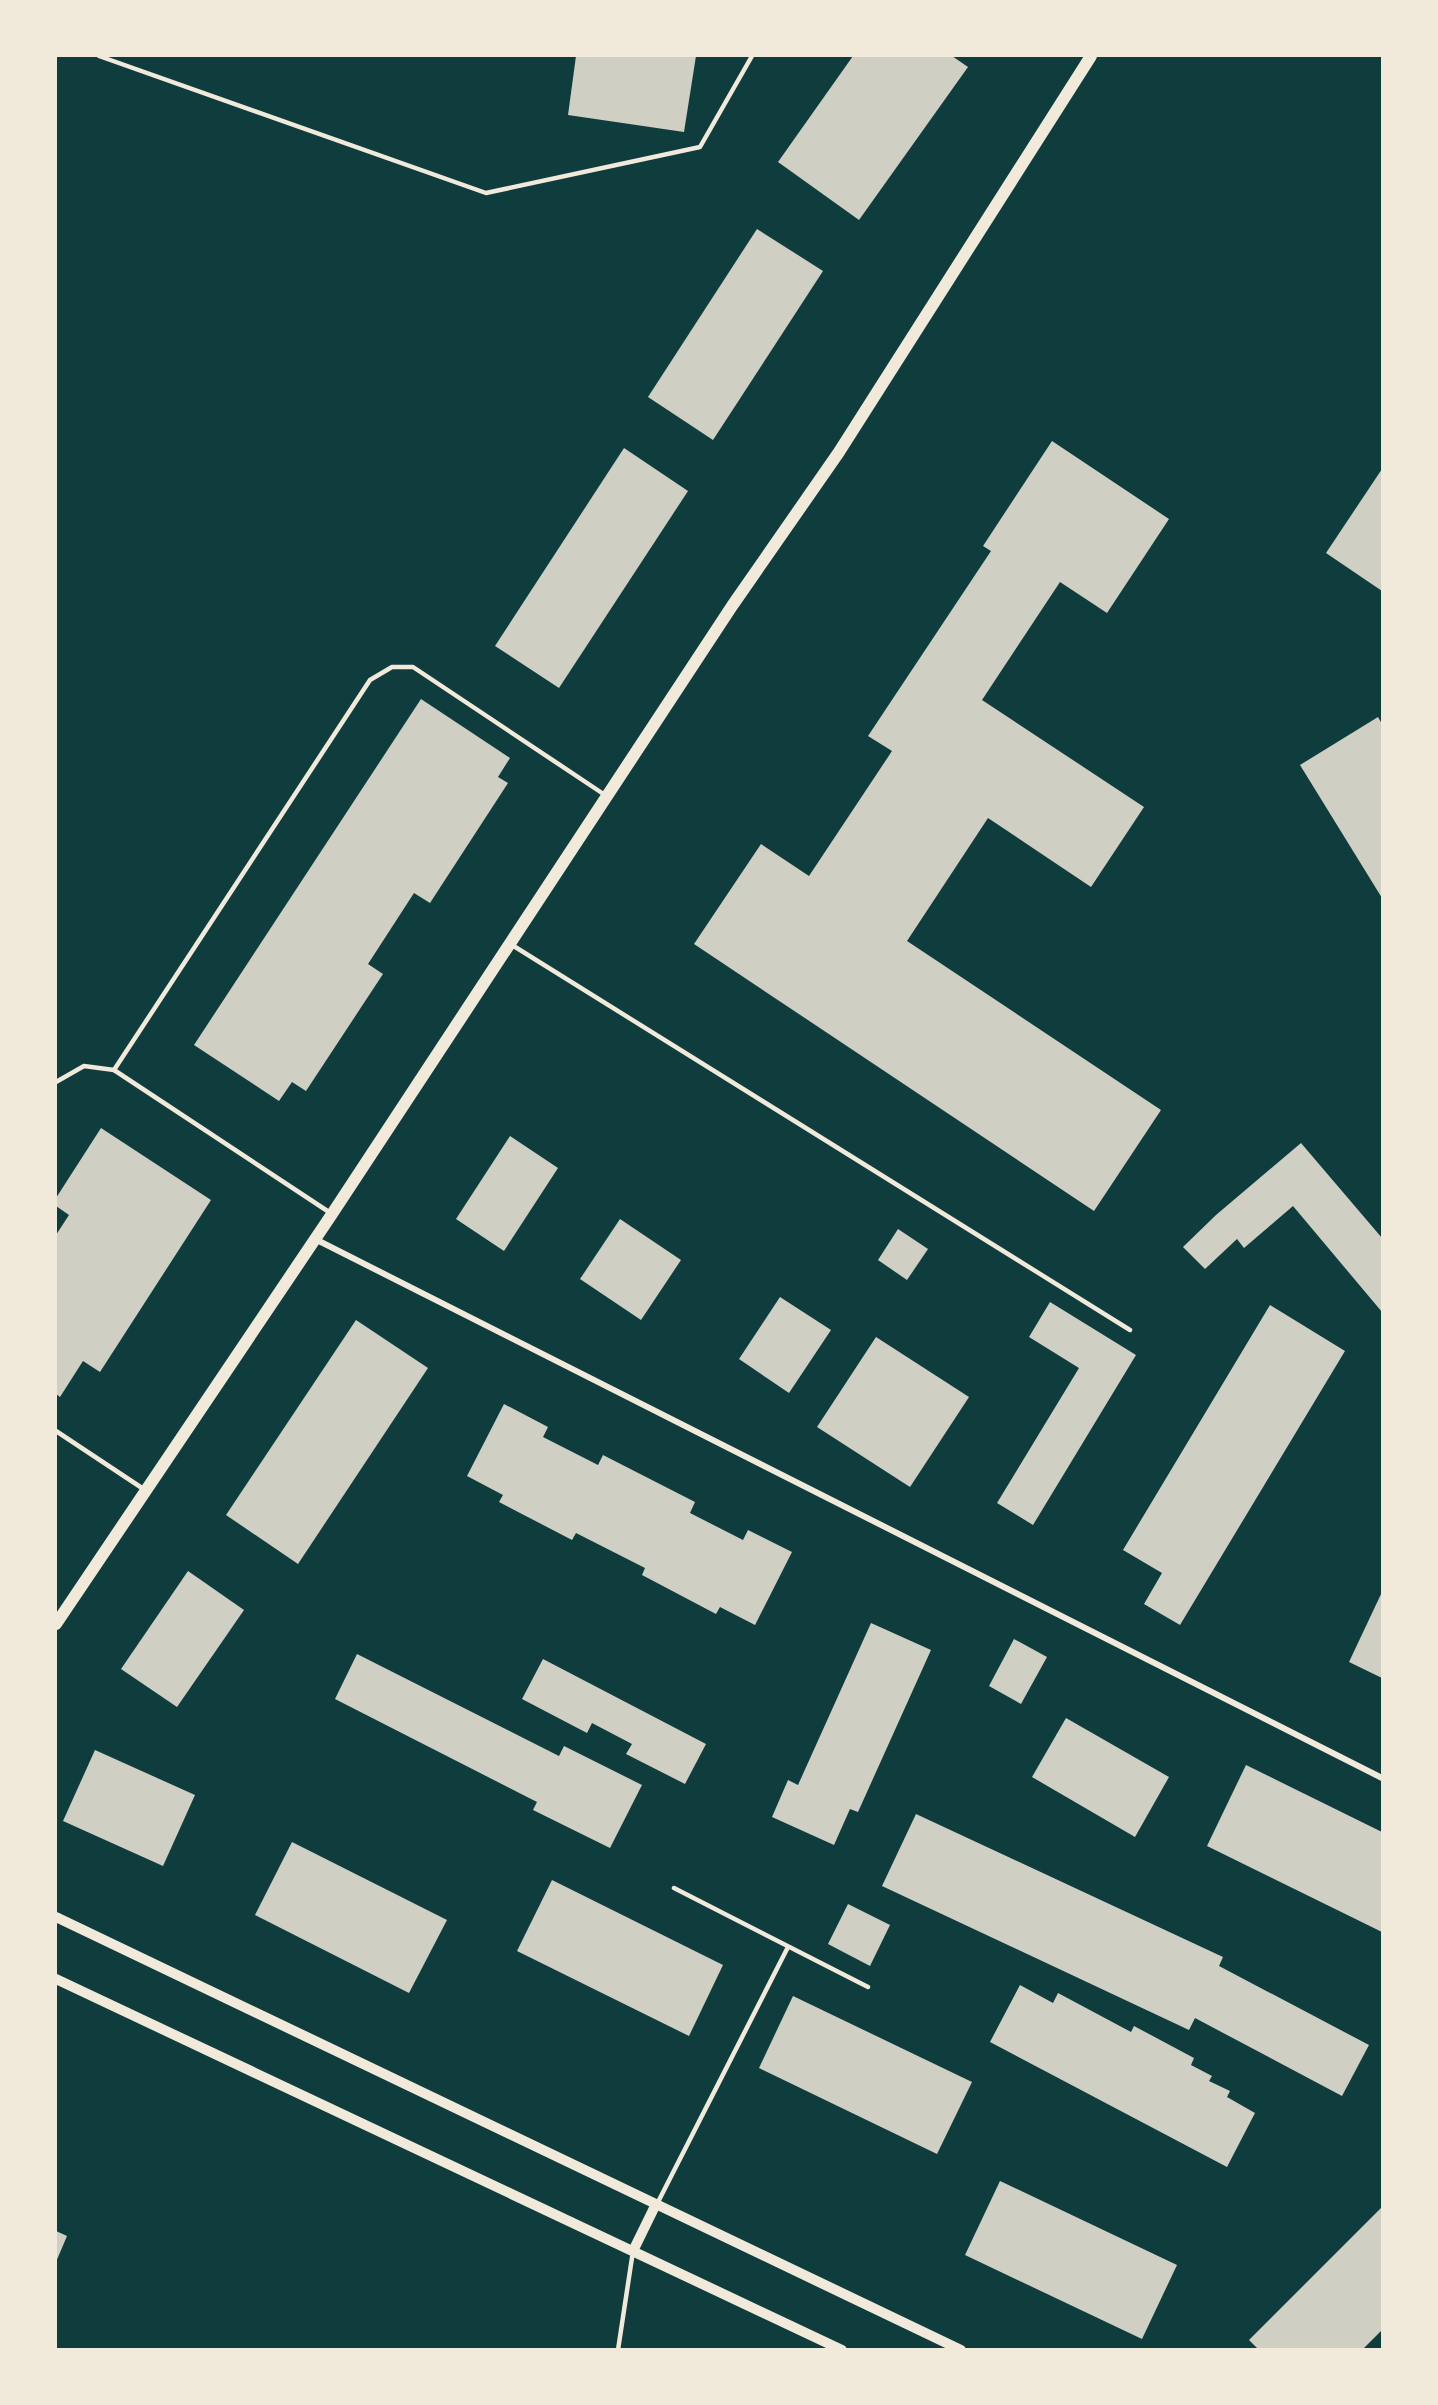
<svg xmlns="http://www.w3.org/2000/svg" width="1438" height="2405" font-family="'Fira Sans Condensed',sans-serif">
<rect width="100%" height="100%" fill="#0f3d3e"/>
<!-- building -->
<g fill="#cfcfc3">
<path d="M576 56H696L684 132 568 115Z"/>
<path d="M853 56H952L968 67 859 220 778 162Z"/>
<path d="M757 229 823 271 713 440 648 397Z"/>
<path d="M1052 441 1169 519 1107 613 1060 582 982 700 1144 807 1091 887 988 818 907 941 1161 1110 1094 1211 694 944 761 844 809 876 892 751 868 736 991 551 983 546Z"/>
<path d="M624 448 688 491 559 688 495 646Z"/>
<path d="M1382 469V591L1326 553Z"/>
<path d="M421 699 510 758 498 777 508 783 430 903 414 893 368 964 383 974 306 1091 292 1082 279 1101 194 1045Z"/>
<path d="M1378 717 1382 724V898L1300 765Z"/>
<path d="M101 1128 211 1200 100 1372 83 1361 60 1397 56 1394V1235L69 1215 56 1206V1198Z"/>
<path d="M510 1136 558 1168 504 1251 456 1219Z"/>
<path d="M1301 1143 1382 1238V1312L1293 1206 1244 1248 1237 1239 1205 1269 1183 1247 1216 1215Z"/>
<path d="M620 1219 681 1260 641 1320 580 1279Z"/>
<path d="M898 1229 928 1249 907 1280 878 1260Z"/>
<path d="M780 1297 831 1330 789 1393 739 1359Z"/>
<path d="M1050 1302 1136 1355 1033 1525 997 1503 1079 1368 1029 1337Z"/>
<path d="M1270 1305 1345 1351 1180 1625 1144 1604 1162 1573 1123 1550Z"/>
<path d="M356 1320 428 1368 298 1564 226 1515Z"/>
<path d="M876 1337 969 1397 910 1487 817 1427Z"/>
<path d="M504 1404 548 1427 543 1437 598 1465 603 1455 695 1502 690 1513 743 1540 748 1530 792 1552 755 1625 720 1607 716 1614 642 1575 645 1568 576 1533 572 1540 499 1502 503 1495 467 1476Z"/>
<path d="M188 1571 244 1610 177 1707 121 1669Z"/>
<path d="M1382 1592V1678L1349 1662Z"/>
<path d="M871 1623 931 1650 858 1812 850 1809 834 1845 772 1817 788 1780 798 1785Z"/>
<path d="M1014 1639 1047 1657 1021 1704 989 1686Z"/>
<path d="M357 1654 559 1756 564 1746 642 1785 610 1848 533 1810 537 1802 335 1699Z"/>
<path d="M543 1659 706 1744 685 1784 626 1754 632 1744 592 1723 587 1733 522 1699Z"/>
<path d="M1066 1718 1169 1777 1135 1837 1032 1777Z"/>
<path d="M95 1750 195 1795 163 1866 63 1821Z"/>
<path d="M1246 1765 1382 1832V1932L1207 1846Z"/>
<path d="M916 1814 1223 1957 1219 1966 1369 2045 1342 2096 1195 2018 1189 2030 882 1886Z"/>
<path d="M292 1842 447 1920 409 1993 255 1915Z"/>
<path d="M552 1880 723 1965 689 2036 517 1951Z"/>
<path d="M848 1904 890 1925 870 1966 828 1944Z"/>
<path d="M1020 1985 1053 2003 1058 1993 1131 2032 1134 2026 1194 2058 1191 2065 1212 2076 1209 2081 1230 2091 1227 2097 1255 2113 1227 2167 990 2042Z"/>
<path d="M793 1996 972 2082 937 2154 759 2068Z"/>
<path d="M1000 2181 1177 2265 1142 2339 965 2255Z"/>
<path d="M1382 2207V2330L1362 2350H1259L1249 2340Z"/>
<path d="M56 2231 67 2236 56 2262Z"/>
</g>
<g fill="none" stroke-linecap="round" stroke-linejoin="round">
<!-- service -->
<g stroke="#f1e9da" stroke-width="4.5">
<path d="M99 56 486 193 700 147 752 56"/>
<path d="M512 945 1130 1330"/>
<path d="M114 1070 370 680 392 667H413L605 795"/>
<path d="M56 1082 84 1066 114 1070 332 1214"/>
<path d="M56 1431 145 1490"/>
<path d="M674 1888 868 1987"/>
<path d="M657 2204 788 1947"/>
<path d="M618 2350 633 2251"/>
</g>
<!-- minor -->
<path stroke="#f1e9da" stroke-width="6" d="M315 1239 1382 1778"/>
<!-- tertiary -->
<g stroke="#f1e9da" stroke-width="10">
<path d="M56 1917 961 2350"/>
<path d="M56 1979 842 2350"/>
<path d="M633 2251 656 2204"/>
</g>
<!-- secondary -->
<path stroke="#f1e9da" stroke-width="12" d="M56 1624 332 1214 732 606 839 452 1091 56"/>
</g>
<!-- border -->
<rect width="1438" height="2405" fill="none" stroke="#f1e9da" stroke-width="114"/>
</svg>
